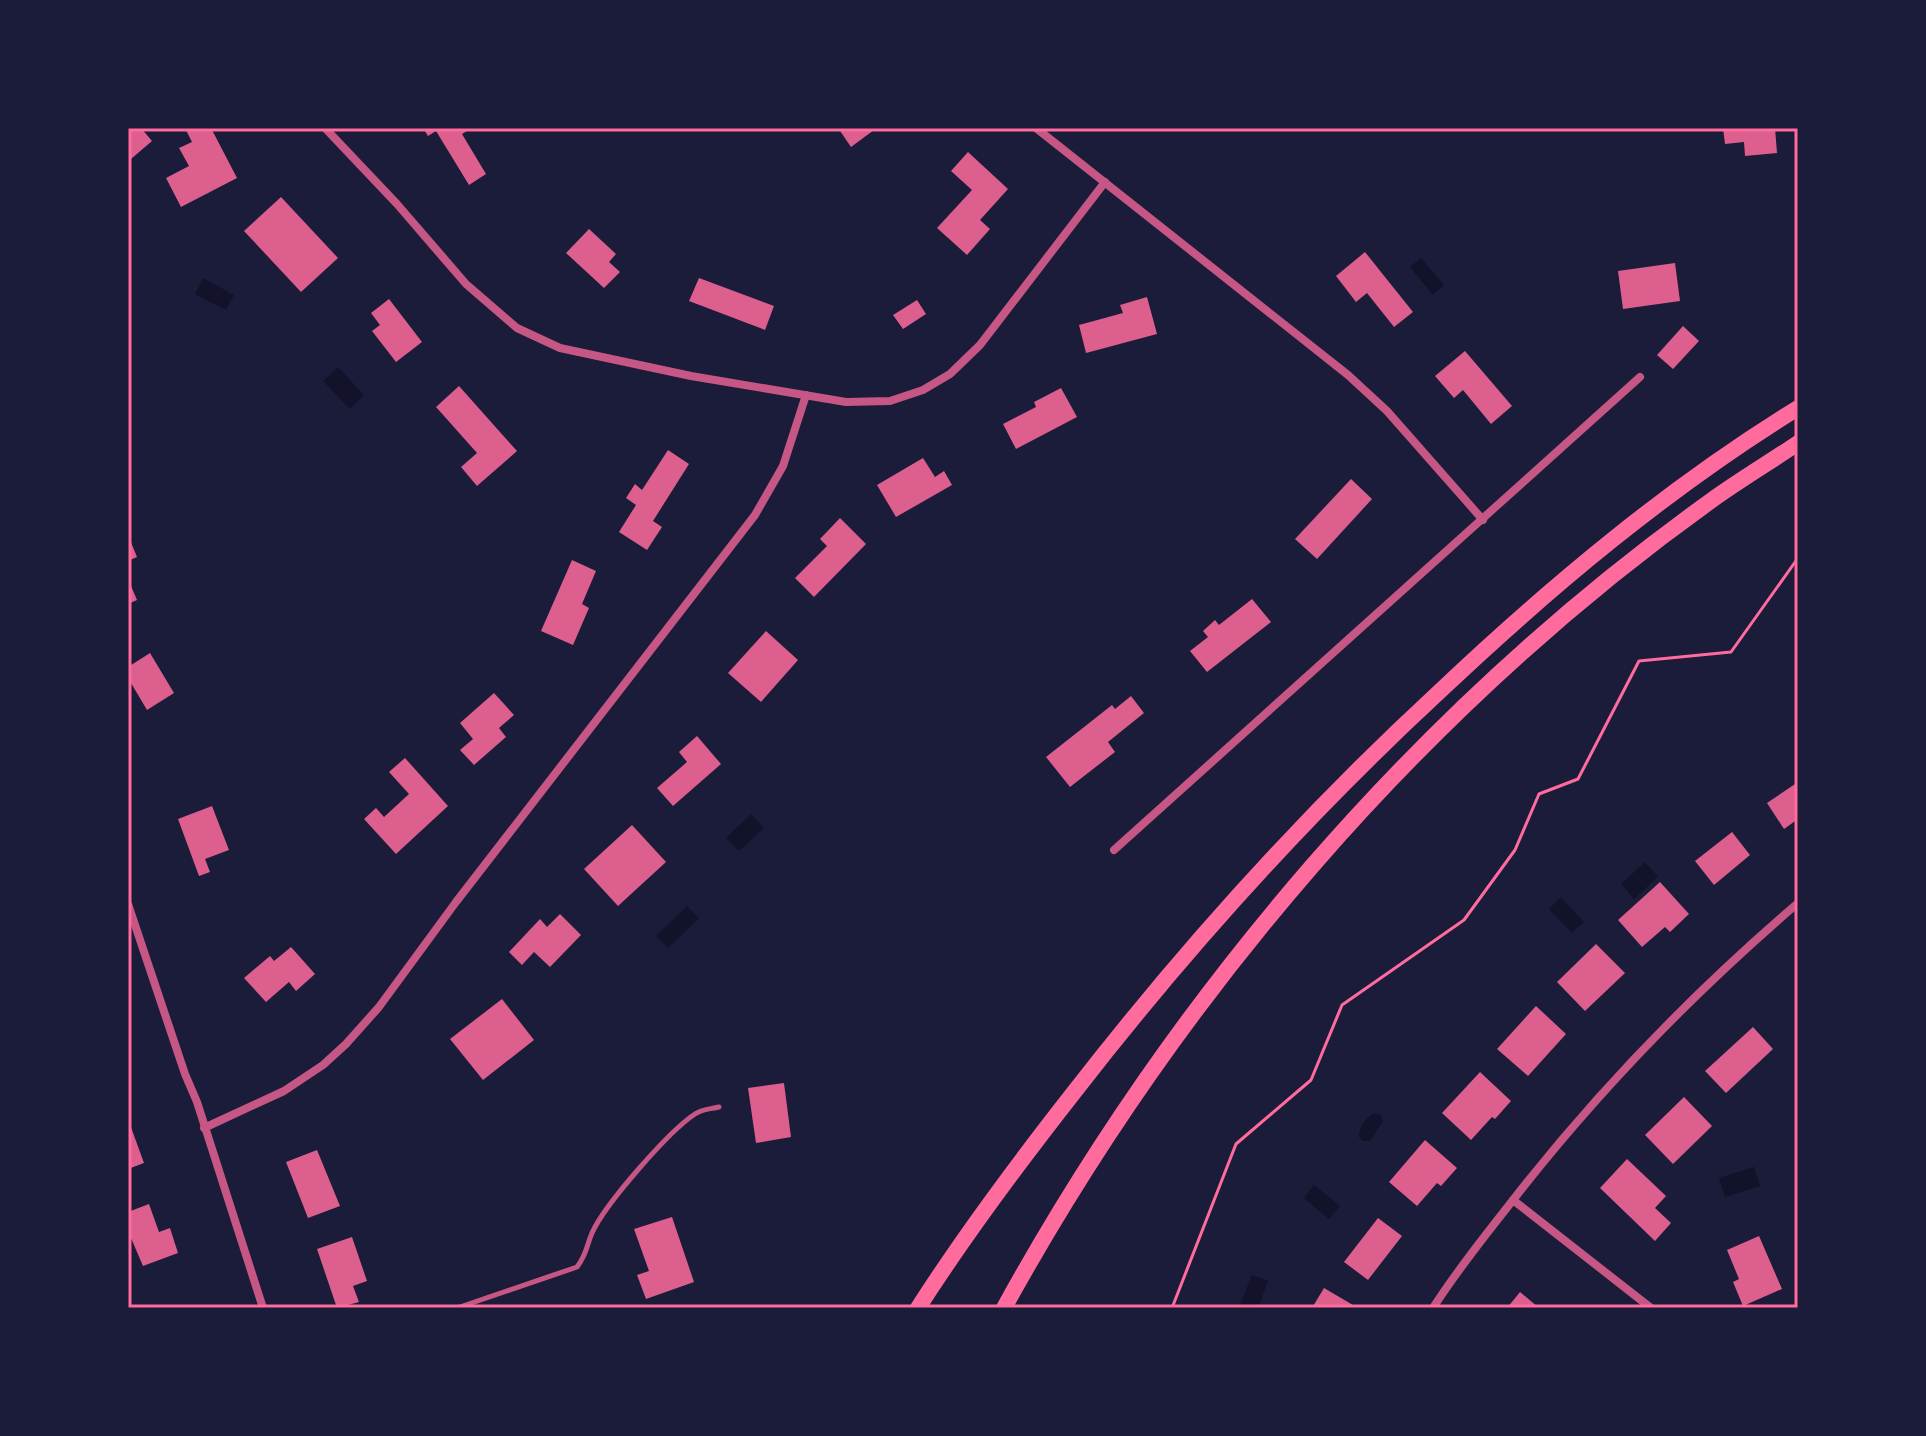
<svg xmlns="http://www.w3.org/2000/svg" width="1926" height="1436" font-family="'Roboto Serif',serif">
<rect width="100%" height="100%" fill="#1b1b3a"/>
<!-- water -->
<g fill="#12122b">
<path d="M1421 258 1444 285 1433 295 1410 267Z"/>
<path d="M203 278 234 295 226 310 195 294Z"/>
<path d="M338 367 364 395 350 409 323 381Z"/>
<path d="M751 814 764 828 739 851 726 838Z"/>
<path d="M1645 862 1658 877 1634 899 1621 884Z"/>
<path d="M1561 897 1584 922 1572 933 1549 909Z"/>
<path d="M687 906 699 918 668 948 656 936Z"/>
<path d="M1374 1113 1381 1115 1383 1121 1370 1141H1363L1359 1137C1359 1125 1365 1120 1374 1113Z"/>
<path d="M1754 1167 1760 1186 1725 1197 1719 1178Z"/>
<path d="M1314 1185 1340 1206 1329 1219 1304 1198Z"/>
<path d="M1252 1275 1268 1281 1258 1308 1240 1305Z"/>
</g>
<!-- building -->
<g fill="#dd5f8e">
<path d="M135 128H141L152 141 131 159 128 156V134Z"/>
<path d="M185 128H211L237 178 181 207 166 178 189 166 179 148 192 142Z"/>
<path d="M423 128H472L462 134 486 174 469 185 436 131 428 136Z"/>
<path d="M838 128H872L874 130 851 147Z"/>
<path d="M1723 128H1775L1777 153 1745 156 1744 142 1725 144Z"/>
<path d="M968 152 1008 189 980 220 990 229 967 255 937 228 972 190 951 171Z"/>
<path d="M281 197 338 258 301 292 244 231Z"/>
<path d="M589 229 616 254 609 262 620 272 604 288 566 253Z"/>
<path d="M1365 252 1413 312 1394 327 1367 293 1356 302 1336 276Z"/>
<path d="M1675 263 1680 301 1623 309 1618 271Z"/>
<path d="M699 278 774 306 765 330 689 301Z"/>
<path d="M1147 297 1157 334 1086 353 1079 325 1123 313 1120 305Z"/>
<path d="M389 299 422 342 396 362 372 331 380 325 371 313Z"/>
<path d="M917 300 926 314 903 329 893 315Z"/>
<path d="M1683 326 1699 341 1673 369 1657 355Z"/>
<path d="M1465 351 1512 406 1491 424 1463 390 1454 398 1435 376Z"/>
<path d="M459 386 517 451 477 486 461 467 477 453 436 407Z"/>
<path d="M1061 388 1077 417 1016 449 1003 424 1036 407 1034 402Z"/>
<path d="M668 450 689 464 653 521 662 527 647 550 619 532 636 505 626 498 635 484 642 490Z"/>
<path d="M923 458 935 477 944 471 952 485 896 517 877 485Z"/>
<path d="M1351 479 1372 499 1317 559 1295 539Z"/>
<path d="M840 518 866 544 814 597 795 578 827 546 820 539Z"/>
<path d="M128 535 137 557 128 561Z"/>
<path d="M572 560 596 571 582 604 589 608 573 645 541 631Z"/>
<path d="M128 579 137 600 128 604Z"/>
<path d="M1252 599 1271 622 1207 672 1190 651 1208 637 1203 631 1215 620 1219 625Z"/>
<path d="M766 631 798 660 761 702 728 673Z"/>
<path d="M150 653 174 693 147 710 128 678V667Z"/>
<path d="M494 693 514 715 499 728 506 737 474 765 460 750 473 739 460 723Z"/>
<path d="M1131 696 1144 713 1108 742 1115 752 1070 787 1046 757 1112 705 1115 709Z"/>
<path d="M697 736 721 764 673 806 657 788 687 762 679 752Z"/>
<path d="M405 758 448 806 396 854 364 819 376 808 384 817 409 794 389 772Z"/>
<path d="M1798 782V819L1784 829 1767 803Z"/>
<path d="M212 806 229 850 205 859 210 872 199 876 178 819Z"/>
<path d="M632 825 666 862 618 906 584 869Z"/>
<path d="M1732 832 1750 855 1714 885 1695 861Z"/>
<path d="M1660 882 1689 914 1670 932 1665 927 1642 947 1618 920Z"/>
<path d="M560 914 581 935 550 967 534 952 522 965 509 952 540 919 547 927Z"/>
<path d="M1596 944 1625 973 1585 1011 1557 982Z"/>
<path d="M291 947 315 974 296 991 289 982 266 1002 244 978 270 956 274 961Z"/>
<path d="M502 999 534 1040 483 1080 450 1039Z"/>
<path d="M1536 1006 1566 1034 1528 1076 1497 1049Z"/>
<path d="M1753 1027 1773 1049 1726 1093 1705 1071Z"/>
<path d="M1480 1072 1511 1101 1495 1119 1492 1117 1471 1140 1442 1113Z"/>
<path d="M784 1083 791 1137 756 1143 748 1088Z"/>
<path d="M1684 1097 1712 1126 1673 1164 1645 1135Z"/>
<path d="M128 1119 144 1163 128 1169Z"/>
<path d="M1425 1140 1457 1168 1441 1186 1437 1183 1417 1206 1389 1182Z"/>
<path d="M317 1150 340 1206 308 1218 286 1162Z"/>
<path d="M1627 1159 1666 1196 1655 1208 1671 1223 1655 1241 1600 1188Z"/>
<path d="M149 1204 159 1232 170 1228 178 1253 143 1266 128 1231V1212Z"/>
<path d="M672 1217 694 1282 646 1299 637 1275 649 1271 634 1229Z"/>
<path d="M1378 1218 1402 1236 1368 1280 1344 1262Z"/>
<path d="M1759 1236 1782 1289 1743 1306 1733 1282 1739 1279 1727 1250Z"/>
<path d="M352 1237 367 1281 353 1286 359 1302 337 1308 317 1249Z"/>
<path d="M1324 1288 1358 1308H1312Z"/>
<path d="M1520 1292 1539 1308H1507Z"/>
</g>
<g fill="none" stroke-linecap="round" stroke-linejoin="round">
<!-- path -->
<path stroke="#ff6b9d" stroke-width="3" d="M1172 1308 1236 1144 1311 1080 1342 1005 1464 920 1515 850 1539 794 1578 779 1639 661 1731 652 1798 558"/>
<!-- service -->
<path stroke="#c65784" stroke-width="5" d="M457 1308 577 1267C587 1254 586 1247 592 1233 605 1204 669 1131 695 1114 702 1109 711 1109 719 1107"/>
<!-- minor -->
<g stroke="#c65784" stroke-width="8">
<path d="M325 128 397 204 466 284 517 328 560 348 691 376 846 402 890 401 923 390 950 374 980 345 1105 182"/>
<path d="M1036 128 1348 375 1387 411 1483 520"/>
<path d="M1114 850 1640 377"/>
<path d="M128 904 185 1074 197 1102 263 1308"/>
<path d="M204 1128 284 1091 323 1065 346 1044 379 1007 456 902 755 515 783 466 806 395"/>
<path d="M1513 1200 1651 1308"/>
<path d="M1433 1308C1457 1270 1485 1236 1513 1200 1598 1091 1693 993 1798 903"/>
</g>
<!-- motorway -->
<g stroke="#ff6b9d" stroke-width="16">
<path d="M918 1308C966 1233 1020 1161 1075 1091 1186 948 1306 815 1439 692 1550 587 1668 488 1798 408"/>
<path d="M1004 1308C1177 994 1420 709 1712 500 1740 480 1770 462 1798 443"/>
</g>
</g>
<!-- border -->
<rect width="1926" height="1436" fill="none" stroke="#1b1b3a" stroke-width="260"/>
<rect x="130" y="130" width="1666" height="1176" fill="none" stroke="#ff6b9d" stroke-width="3"/>
</svg>
